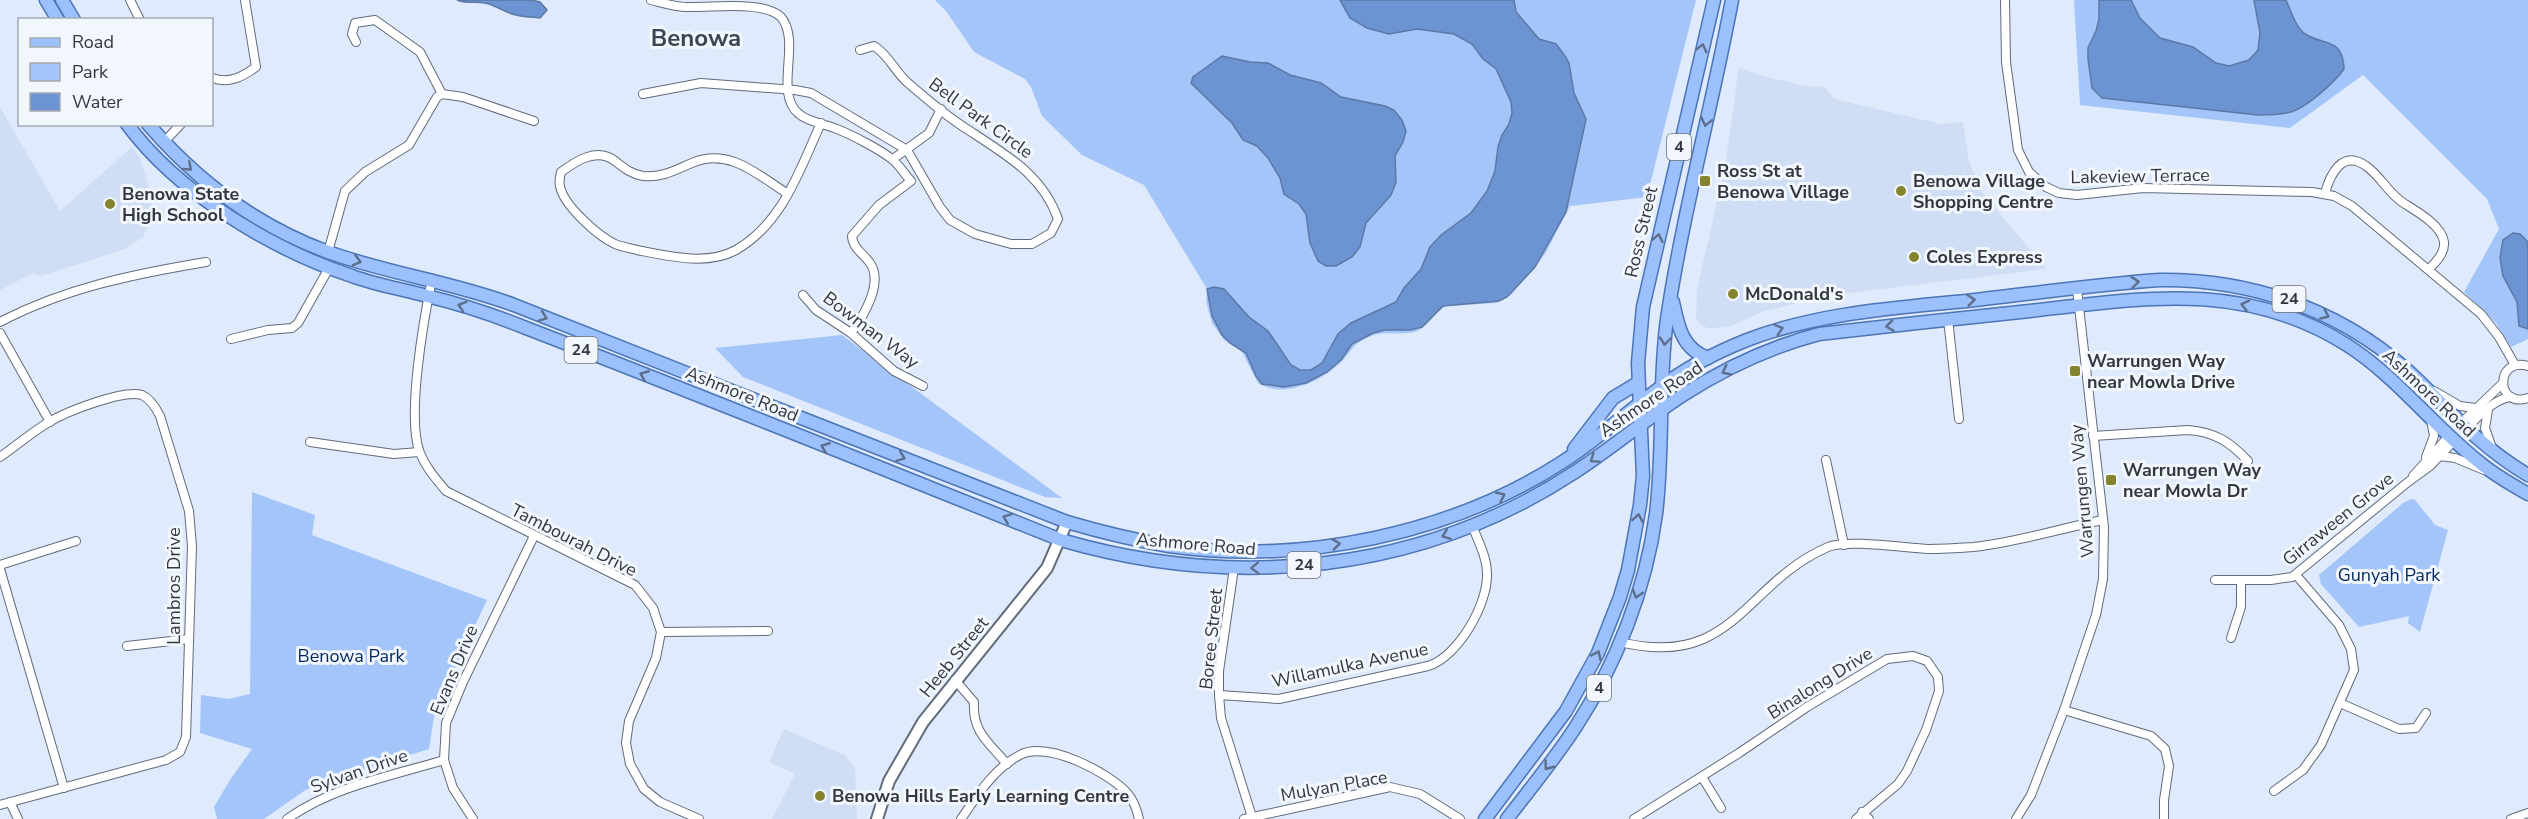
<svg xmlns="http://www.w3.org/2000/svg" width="2528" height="819" font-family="'Nunito Sans',sans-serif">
<rect width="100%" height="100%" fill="#dfeafc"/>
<!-- built -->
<g fill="#cfdef5">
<path d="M1739 67 1756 74 1804 86 1825 87 1834 99 1941 124 1963 122 1969 161 1982 192 2046 269 1832 295 1764 311 1731 326 1711 329 1702 326 1696 319 1697 290 1725 166Z"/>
<path d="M0 107 60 211 132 147 140 158 152 197V218L143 237 125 249 41 276 33 273 0 290Z"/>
<path d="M784 729 845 755 851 764 855 767 857 819H772L795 774 769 762Z"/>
</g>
<!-- green -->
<g fill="#a3c5fa">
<path d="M935 0H1696L1647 197 1570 206 1545 254 1511 295 1496 303 1446 306C1433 313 1429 328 1414 332 1396 336 1383 329 1365 339 1350 346 1350 355 1339 364 1320 382 1283 399 1258 383L1242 352 1224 340 1212 323 1206 302 1207 289 1144 185 1082 155 1042 116 1031 87 1025 79 974 52 946 11Z"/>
<path d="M2074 0H2528V339L2511 347 2496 323 2464 292 2499 229 2487 199 2363 75 2290 128 2080 105Z"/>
<path d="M842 335 1062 498 1045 497 743 377 715 348Z"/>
<path d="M252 492 315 515 312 535 487 600 435 711 429 749 320 783 304 791 264 819H217L214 807 230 780 252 749 200 733 201 695 229 699 250 694Z"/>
<path d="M2411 499 2415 500 2435 525 2448 530 2420 632 2408 623 2409 616 2359 627 2321 584 2319 575 2403 503Z"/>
</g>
<!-- water -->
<g fill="#6d94d2" stroke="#5c78a6" stroke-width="1.5">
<path d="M457 0H531L540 2 547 10 540 18C531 17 521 17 512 14 503 11 495 5 485 3 475 1 466 4 457 0Z"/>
<path d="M1340 0H1514L1516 12 1539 39 1556 44 1565 56 1569 63 1574 93 1586 119 1566 212 1535 267 1507 297 1499 301 1443 306 1422 327 1410 330H1385L1373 333 1352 344 1341 360 1327 372 1306 383 1284 387 1262 384 1256 376 1246 353 1230 343 1222 335 1212 316 1207 289 1214 287 1224 289 1249 317 1268 331 1291 365 1300 370H1311L1322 363 1338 334 1351 323 1396 302 1404 288 1421 269 1430 247 1441 235 1471 213 1487 191 1495 171 1498 147 1502 135 1509 124 1512 113 1511 102 1496 69 1483 59 1472 44 1454 34 1417 29 1389 34 1367 28 1350 18Z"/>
<path d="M2099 0H2131L2140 18 2160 38 2193 47 2216 63 2229 66 2249 60 2258 50 2260 33 2254 0H2286C2291 11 2295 26 2305 34 2324 46 2343 37 2344 69 2334 83 2307 107 2291 112 2280 115 2269 115 2258 115L2102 98 2092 88 2088 59V48L2096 31 2099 19Z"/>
<path d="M1222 56 1250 62 1268 63 1290 75 1321 83 1341 97 1385 106 1394 110 1402 120 1406 131 1403 142 1395 156 1396 182 1391 195 1366 223 1360 247 1352 257 1336 266H1326L1318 261 1310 243 1306 214 1299 204 1284 194 1280 178 1268 158 1257 146 1243 140 1232 123 1191 83 1193 77Z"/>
<path d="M2513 233 2520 234 2528 242V329L2519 326 2517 302 2503 276 2500 258 2503 240Z"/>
</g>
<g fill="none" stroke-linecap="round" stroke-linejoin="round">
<defs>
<g id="minor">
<path d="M130 0 140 20"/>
<path d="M651 0C663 3 675 7 687 7 713 8 762 0 781 17 802 42 773 93 799 114 808 122 825 124 837 129 852 135 881 150 893 160 900 166 905 175 911 181L879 205 852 236C853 249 863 253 870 263 884 283 863 317 851 333"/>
<path d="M2005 0 2006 62 2018 150 2029 172 2046 187 2059 193 2077 195 2143 188 2312 192 2334 196 2352 206 2481 314 2499 337 2515 365"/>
<path d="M356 42 352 34 355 23 375 20 420 52 442 94"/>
<path d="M212 78C229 84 242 77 256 67L245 0"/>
<path d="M442 94 463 97 534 121"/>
<path d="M643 94 701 83 795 90 811 93 907 150 940 207 950 220 975 234 1011 244H1032L1051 233 1058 219C1043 176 1009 157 973 133 950 119 929 101 908 83 895 72 889 55 874 46L860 50"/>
<path d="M163 143 181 124"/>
<path d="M893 159 929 133 941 109"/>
<path d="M2325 193C2330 175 2342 149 2366 166 2381 176 2388 194 2405 204 2418 212 2442 226 2444 242 2445 253 2436 262 2429 269"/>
<path d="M788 194C758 175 729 147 692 163 675 170 662 178 643 176 631 174 624 168 615 161 597 147 576 161 561 172 560 176 559 182 560 186 563 205 598 236 615 244 622 247 630 248 637 250 668 256 707 266 736 250 783 223 800 169 821 123"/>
<path d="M328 252 345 191 365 172 409 145 437 97 442 94"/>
<path d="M432 279C424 318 406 418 420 453 426 468 436 479 446 491L635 585 653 608 661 632 656 658 629 721 626 743 630 764 644 789 660 802 699 819"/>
<path d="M803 295 816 310 851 333 894 371 923 386"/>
<path d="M1948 319 1959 419"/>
<path d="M0 322C65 288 134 274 206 262"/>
<path d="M0 333 50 422"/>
<path d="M231 339 268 330 292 328 298 323 329 268"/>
<path d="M2528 366C2495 356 2495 409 2528 398"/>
<path d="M2434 391 2460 406 2475 408"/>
<path d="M2488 410 2485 428 2492 448"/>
<path d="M2460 424 2503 383"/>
<path d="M2466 429C2478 417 2493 399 2511 397"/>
<path d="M2093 436 2188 430C2215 432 2230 442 2248 461"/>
<path d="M310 442 394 454 419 452"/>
<path d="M2439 456 2455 458 2484 470"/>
<path d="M0 457C16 446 32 432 49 422 66 412 123 389 142 395 151 399 156 408 160 416L189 511 192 546 186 737 180 752 166 760 0 805"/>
<path d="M2426 457 2434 436 2431 420"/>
<path d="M1826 460 1844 545"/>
<path d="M2413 476 2449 436"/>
<path d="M0 565 76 541"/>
<path d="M1234 568 1219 671V695L1221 718 1252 817"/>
<path d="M0 569 64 788"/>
<path d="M2215 580H2271L2292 577 2408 482 2430 466 2454 441"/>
<path d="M661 632 768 631"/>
<path d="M2231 638 2241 607V580"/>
<path d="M1620 642C1734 670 1744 583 1828 547 1847 539 1905 548 1928 549 1943 549 1959 548 1973 547 2014 543 2062 528 2103 520"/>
<path d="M127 646 189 639"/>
<path d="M955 680 974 702C972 732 989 743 1007 764"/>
<path d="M1219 695 1279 699 1428 666C1458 657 1488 604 1487 574 1487 557 1478 541 1472 525"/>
<path d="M2340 703 2399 729 2416 728 2426 713"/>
<path d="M2064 710 2151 736 2165 749 2169 766 2164 800V819"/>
<path d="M1702 777 1721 808"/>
<path d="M2274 791 2303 770 2321 745 2354 670 2351 649 2339 625 2296 575"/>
<path d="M10 802 18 819"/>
<path d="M1862 812 1869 819"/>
<path d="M287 819C334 786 391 776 444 760"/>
<path d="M473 819 453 788 444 760 446 723 463 682 534 536"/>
<path d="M961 819C977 796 994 768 1020 755 1047 740 1110 773 1128 794 1134 801 1137 810 1139 819"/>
<path d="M1244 819 1390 787 1420 794 1460 819"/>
<path d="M1634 819 1739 753 1807 707 1887 659 1913 656 1927 661 1938 677 1939 691 1926 730 1907 771 1898 784 1856 819"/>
<path d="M2016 819 2031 795 2064 710 2096 615 2103 579 2104 527 2077 289"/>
<path d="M2511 819 2528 813"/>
</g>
<path id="tertiary" d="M877 819 889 781 923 722 1047 568 1067 522"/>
<g id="primary">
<path d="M46 0 58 20"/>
<path d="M62 0 74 20"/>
<path d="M127 124C178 193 271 249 352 276 376 285 402 289 427 296 460 304 494 315 526 328 705 397 883 469 1061 540 1236 591 1421 573 1575 472 1612 448 1646 419 1683 395 1725 368 1770 347 1819 334 1889 326 1960 318 2030 311 2143 298 2244 280 2347 345 2397 377 2432 425 2479 462 2494 475 2511 484 2528 494"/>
<path d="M148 124C197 181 257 226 328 252 389 274 453 282 514 305 698 378 883 450 1067 522 1101 532 1134 540 1169 546 1302 565 1452 534 1564 461 1598 439 1628 411 1661 387 1687 367 1717 352 1747 340 1820 312 1898 308 1975 300 2037 293 2099 284 2160 280 2258 279 2351 314 2421 383 2456 418 2484 449 2528 475"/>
<path d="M1673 302C1678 326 1682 349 1708 358"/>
<path d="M1574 449 1613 398 1638 383"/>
<path d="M1485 819 1566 711 1598 653 1620 597 1628 570 1640 505 1643 476 1638 363 1643 307 1714 0"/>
<path d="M1507 819C1530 789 1554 760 1575 728 1616 665 1646 589 1656 514 1664 449 1658 384 1667 319 1683 212 1712 107 1732 0"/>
</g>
</defs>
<!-- minor casing -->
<use href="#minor" stroke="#616b7a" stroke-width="10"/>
<!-- tertiary casing -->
<use href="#tertiary" stroke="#616b7a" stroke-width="14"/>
<!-- primary casing -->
<use href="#primary" stroke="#4c75b7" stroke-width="15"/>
<!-- minor -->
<use href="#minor" stroke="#fff" stroke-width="8"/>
<!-- tertiary -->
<use href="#tertiary" stroke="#fff" stroke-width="10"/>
<!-- primary -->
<use href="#primary" stroke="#9bc0fb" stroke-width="12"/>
</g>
<!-- one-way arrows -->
<defs><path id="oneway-chevron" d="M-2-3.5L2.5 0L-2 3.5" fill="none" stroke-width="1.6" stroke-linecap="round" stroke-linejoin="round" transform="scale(1.5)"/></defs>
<g stroke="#5d6e8a">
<use href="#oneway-chevron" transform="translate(1702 48) rotate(-76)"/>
<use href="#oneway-chevron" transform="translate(1706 122) rotate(104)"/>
<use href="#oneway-chevron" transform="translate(188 167) rotate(42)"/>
<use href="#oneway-chevron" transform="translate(1658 238) rotate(-77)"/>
<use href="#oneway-chevron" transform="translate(357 261) rotate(15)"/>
<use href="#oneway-chevron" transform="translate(2135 282) rotate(-6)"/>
<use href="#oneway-chevron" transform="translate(1971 300) rotate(-6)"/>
<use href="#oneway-chevron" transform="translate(2245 305) rotate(-166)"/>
<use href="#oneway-chevron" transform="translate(462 306) rotate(-163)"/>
<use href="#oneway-chevron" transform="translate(2325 315) rotate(24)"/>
<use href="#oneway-chevron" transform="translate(543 317) rotate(21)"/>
<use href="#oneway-chevron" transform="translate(1890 326) rotate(173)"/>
<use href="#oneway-chevron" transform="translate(1779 329) rotate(-18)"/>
<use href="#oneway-chevron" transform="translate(1665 341) rotate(95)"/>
<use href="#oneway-chevron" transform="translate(1726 371) rotate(153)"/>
<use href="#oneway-chevron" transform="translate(644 375) rotate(-158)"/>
<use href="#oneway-chevron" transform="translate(825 447) rotate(-158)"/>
<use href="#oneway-chevron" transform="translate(901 457) rotate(21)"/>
<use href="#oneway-chevron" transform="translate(1594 459) rotate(145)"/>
<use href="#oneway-chevron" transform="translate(1501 496) rotate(-25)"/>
<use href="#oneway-chevron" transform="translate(1007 518) rotate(-159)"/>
<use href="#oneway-chevron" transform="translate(1638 518) rotate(-80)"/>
<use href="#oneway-chevron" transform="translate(1446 535) rotate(160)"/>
<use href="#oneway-chevron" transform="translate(1336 544) rotate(-7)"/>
<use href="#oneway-chevron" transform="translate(1255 568) rotate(178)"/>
<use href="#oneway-chevron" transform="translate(1637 594) rotate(107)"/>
<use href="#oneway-chevron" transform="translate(1597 655) rotate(-65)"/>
<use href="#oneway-chevron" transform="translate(1548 766) rotate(127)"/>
</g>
<!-- markers -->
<g fill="#84842e" stroke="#f2f7fe" stroke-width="2">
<rect x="1699" y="175" width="12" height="12" rx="3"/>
<circle cx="1901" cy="191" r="6"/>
<circle cx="110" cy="204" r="6"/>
<circle cx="1914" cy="257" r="6"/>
<circle cx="1733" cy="294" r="6"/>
<rect x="2069" y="365" width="12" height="12" rx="3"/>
<rect x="2105" y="474" width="12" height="12" rx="3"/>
<circle cx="820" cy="796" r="6"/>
</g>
<g text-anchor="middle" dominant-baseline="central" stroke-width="6" stroke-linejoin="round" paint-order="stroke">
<!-- shield labels -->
<g fill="#f2f7fe" stroke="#6c7178" stroke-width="1.5">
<rect x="1667" y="134" width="24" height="26" rx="4.5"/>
<rect x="2272.5" y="286" width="33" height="26" rx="4.5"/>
<rect x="564.5" y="337" width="33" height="26" rx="4.5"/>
<rect x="1287.5" y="552" width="33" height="26" rx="4.5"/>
<rect x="1587" y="675" width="24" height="26" rx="4.5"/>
</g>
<g font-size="16" font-weight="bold" fill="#33373e">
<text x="1679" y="147">4</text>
<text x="2289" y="299">24</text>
<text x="581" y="350">24</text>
<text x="1304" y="565">24</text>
<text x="1599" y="688">4</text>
</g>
<!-- street labels -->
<g font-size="18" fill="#33373e" stroke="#f2f7fe">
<text transform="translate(981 118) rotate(36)">Bell Park Circle</text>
<text transform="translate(2140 176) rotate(-1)">Lakeview Terrace</text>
<text transform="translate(1641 232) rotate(-77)">Ross Street</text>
<text transform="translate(871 330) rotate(37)">Bowman Way</text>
<text transform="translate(2429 393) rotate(43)">Ashmore Road</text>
<text transform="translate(742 394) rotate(22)">Ashmore Road</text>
<text transform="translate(1651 399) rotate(-34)">Ashmore Road</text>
<text transform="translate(2082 491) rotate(-95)">Warrungen Way</text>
<text transform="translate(2338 519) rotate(-39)">Girraween Grove</text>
<text transform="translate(574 540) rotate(27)">Tambourah Drive</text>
<text transform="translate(1196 544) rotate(5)">Ashmore Road</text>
<text transform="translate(174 586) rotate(-90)">Lambros Drive</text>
<text transform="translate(1211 639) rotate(-84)">Boree Street</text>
<text transform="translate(954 657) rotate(-51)">Heeb Street</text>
<text transform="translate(1350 665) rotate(-12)">Willamulka Avenue</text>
<text transform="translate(454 670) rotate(-67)">Evans Drive</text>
<text transform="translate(1820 683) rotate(-32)">Binalong Drive</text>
<text transform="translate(359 771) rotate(-19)">Sylvan Drive</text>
<text transform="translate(1334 786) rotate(-10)">Mulyan Place</text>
</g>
<!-- poi labels -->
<g font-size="18" font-weight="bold" fill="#33373e" stroke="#f2f7fe" text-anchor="start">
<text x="1717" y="171">Ross St at<tspan x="1717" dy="21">Benowa Village</tspan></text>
<text x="1913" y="181">Benowa Village<tspan x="1913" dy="21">Shopping Centre</tspan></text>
<text x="122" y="194">Benowa State<tspan x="122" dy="21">High School</tspan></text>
<text x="1926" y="257">Coles Express</text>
<text x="1745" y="294">McDonald's</text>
<text x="2087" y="361">Warrungen Way<tspan x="2087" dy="21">near Mowla Drive</tspan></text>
<text x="2123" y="470">Warrungen Way<tspan x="2123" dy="21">near Mowla Dr</tspan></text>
<text x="832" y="796">Benowa Hills Early Learning Centre</text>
</g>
<!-- park labels -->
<g font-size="18" fill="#03265d" stroke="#f2f7fe">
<text x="2389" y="575">Gunyah Park</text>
<text x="351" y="656">Benowa Park</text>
</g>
<!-- district labels -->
<g font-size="24" font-weight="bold" fill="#3c4553" stroke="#f2f7fe">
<text x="696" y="38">Benowa</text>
</g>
</g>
<!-- legend -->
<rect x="18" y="18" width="195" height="108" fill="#f2f7fe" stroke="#a6aab1" stroke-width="1.5"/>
<rect x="30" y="38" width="30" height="9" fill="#9bc0fb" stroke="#a6aab1" stroke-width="1.5"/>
<text x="72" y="48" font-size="18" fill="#33373e">Road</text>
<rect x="30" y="63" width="30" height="18" fill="#a3c5fa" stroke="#a6aab1" stroke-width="1.5"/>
<text x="72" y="78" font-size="18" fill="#33373e">Park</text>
<rect x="30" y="93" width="30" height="18" fill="#6d94d2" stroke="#a6aab1" stroke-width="1.5"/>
<text x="72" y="108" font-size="18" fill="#33373e">Water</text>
</svg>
